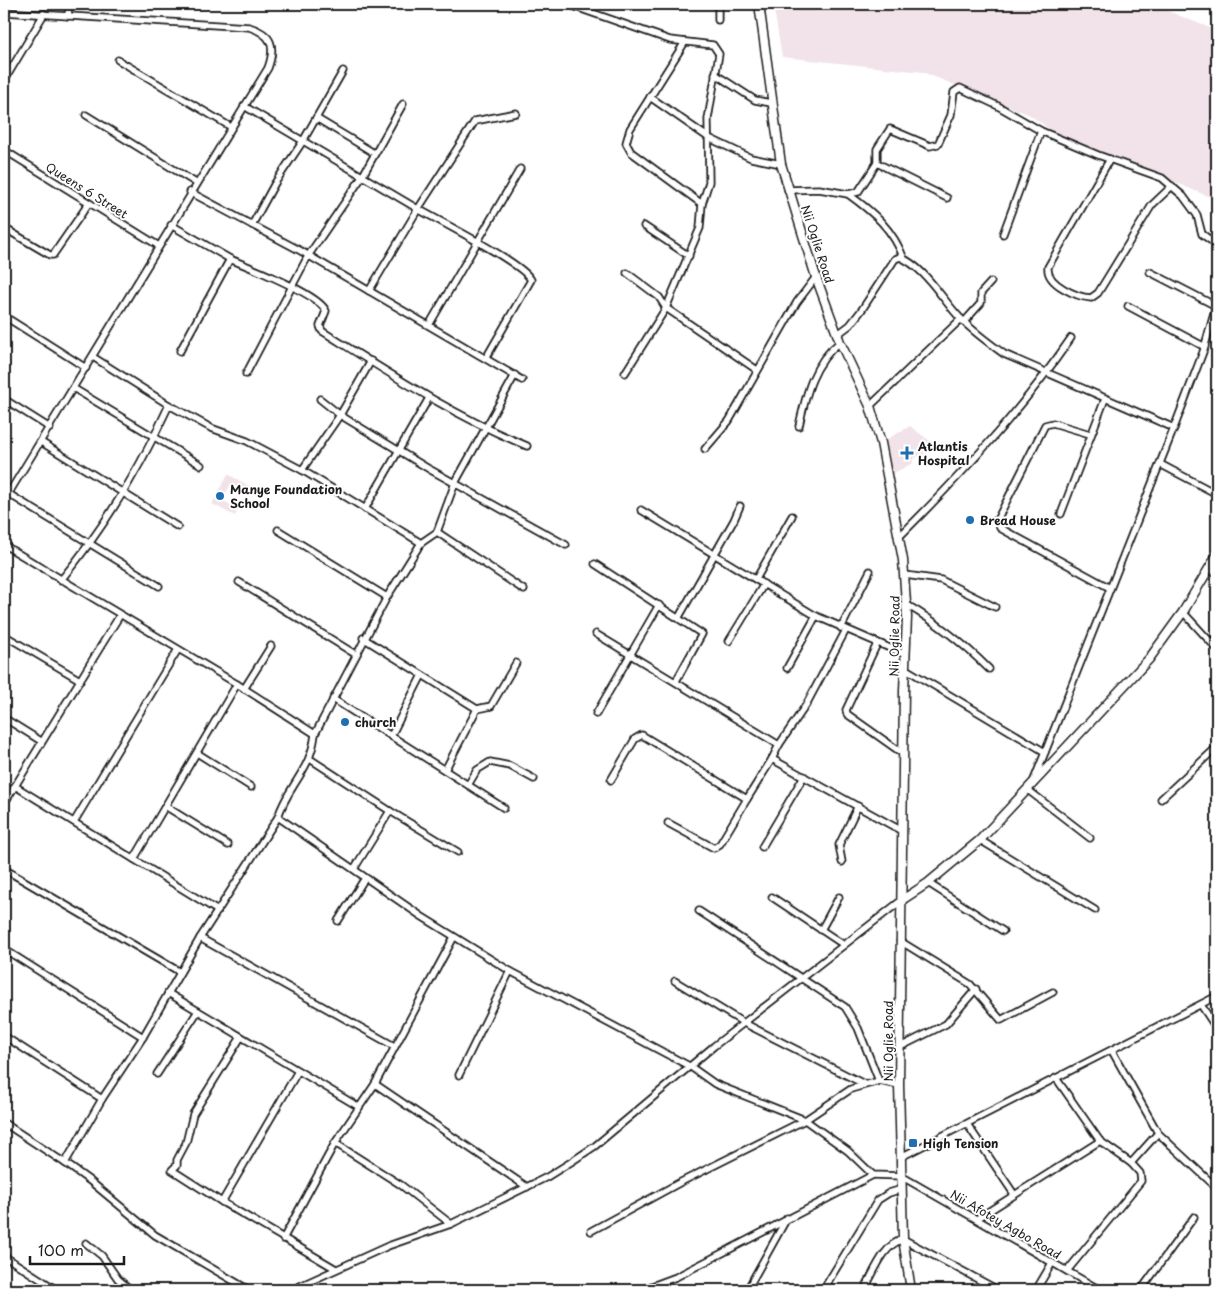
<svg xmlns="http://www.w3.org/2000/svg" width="1221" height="1294" font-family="'Playpen Sans',sans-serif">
<rect width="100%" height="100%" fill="#fff"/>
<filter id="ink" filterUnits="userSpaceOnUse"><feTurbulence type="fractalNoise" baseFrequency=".02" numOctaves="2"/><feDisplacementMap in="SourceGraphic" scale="10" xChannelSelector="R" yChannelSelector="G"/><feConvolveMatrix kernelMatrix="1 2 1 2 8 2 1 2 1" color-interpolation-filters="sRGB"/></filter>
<g filter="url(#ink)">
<!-- built -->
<g fill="#f2e3eb">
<path d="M773 4H1151L1217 31V200L1052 131 1030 115 922 72 782 57Z"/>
<path d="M910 426 938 447 913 459V463L892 474 886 440Z"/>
<path d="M228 474 251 487 247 493 231 484 222 500 238 509 235 516 212 504Z"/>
</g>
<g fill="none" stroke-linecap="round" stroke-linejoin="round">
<defs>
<g id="street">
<path d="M567 4 670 40 713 45 719 54 708 119 709 182 702 204 700 228 666 308 625 373"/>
<path d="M718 4V20"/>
<path d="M4 12 249 27C272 34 276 46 268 68L4 501"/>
<path d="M68 16 69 4"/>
<path d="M685 42 630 129 626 143 631 152 702 204"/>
<path d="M118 60 231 127"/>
<path d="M715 74 755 100 771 103"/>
<path d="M4 81 44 14"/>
<path d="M650 97 709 138 751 158 781 164"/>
<path d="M244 106 418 209 475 121 516 113"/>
<path d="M86 115 196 183"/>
<path d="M316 118 374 153"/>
<path d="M4 150 159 246"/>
<path d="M1110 159 1048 267C1046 284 1077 297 1091 298L1098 293 1152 205 1172 186"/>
<path d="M877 163 947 198"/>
<path d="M788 190 819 189 848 194 858 192 877 163V149L890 129 930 146 938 144 951 115 954 92 960 88 998 106 1041 131 1098 155 1162 178 1183 196 1197 215 1202 234 1217 245"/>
<path d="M190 192 301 251 522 380"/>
<path d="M848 194C873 212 893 229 904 259"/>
<path d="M171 225 230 259 180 351"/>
<path d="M252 225 275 183 303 141 343 71"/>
<path d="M644 226 689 256"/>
<path d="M4 228 50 255H53L89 203"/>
<path d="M1003 234 1041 131"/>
<path d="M230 259C249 267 319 294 326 311L320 326 322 331C389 373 454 416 527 446"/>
<path d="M1150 272 1216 306"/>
<path d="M627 273 659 297 666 308 757 370"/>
<path d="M369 291 418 209C439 221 523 263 531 280L486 358"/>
<path d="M1128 306 1205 347"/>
<path d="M4 316 86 368"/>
<path d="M964 322 981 303V293L991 282"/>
<path d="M429 325 520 169"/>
<path d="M838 334 850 325 861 311 895 259 900 257C926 268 942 300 962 320 975 333 989 343 1004 354L1174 428"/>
<path d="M93 357 169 405 211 428 247 441 302 470 421 543"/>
<path d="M246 374 308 256 362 177 403 104"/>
<path d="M73 388 201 465"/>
<path d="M4 399 50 428"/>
<path d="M320 399 340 415 429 469 566 545"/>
<path d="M870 406 961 319"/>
<path d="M799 426C806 394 813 363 840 342"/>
<path d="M1090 434 1053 423 1045 425 997 520 1000 528 1110 588"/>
<path d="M41 442 178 527"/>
<path d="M705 449 729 421 797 302 816 277"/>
<path d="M1160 464 1217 494"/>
<path d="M302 470 340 415 371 361"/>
<path d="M4 491 159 586"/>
<path d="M365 509 429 398"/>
<path d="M641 510 816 616 906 655"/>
<path d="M1061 514 1105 399"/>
<path d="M278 530 387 597"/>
<path d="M437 532 524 590"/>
<path d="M899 537C961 475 1021 411 1071 338"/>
<path d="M4 545 237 684 315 734 387 597 421 543 437 532 455 483 515 375"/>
<path d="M595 564 702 634 676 681"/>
<path d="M1209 569 1217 573"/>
<path d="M905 575 941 580 995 607"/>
<path d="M756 579 792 516"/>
<path d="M61 580C104 528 141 467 169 405"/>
<path d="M239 582 355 654"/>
<path d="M907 605C938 623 964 644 989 669"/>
<path d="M1183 612 1217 649"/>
<path d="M679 617 734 520 740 506"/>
<path d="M841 628 870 571"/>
<path d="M596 634 779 745 772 759"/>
<path d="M4 635 80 680"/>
<path d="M363 638 477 709 491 706 516 663"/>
<path d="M729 641 764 584"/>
<path d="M877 644 846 710 847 714 902 753"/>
<path d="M787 668 816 616"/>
<path d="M906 669 1045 752"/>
<path d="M244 689 271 646"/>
<path d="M333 699 504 808"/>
<path d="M596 714 659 605"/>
<path d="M4 718 41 741"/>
<path d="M391 736 422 675"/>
<path d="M779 745 806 705 846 630"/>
<path d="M197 753 251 787"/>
<path d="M310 759 390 811 458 852"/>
<path d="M445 770 477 709"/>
<path d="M611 780 635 739 642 735 747 799 772 759 902 831"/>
<path d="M1034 780 1174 428 1203 352 1217 303"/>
<path d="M468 785 477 770 490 762 510 766 534 779"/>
<path d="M15 786 218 911"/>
<path d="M1028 790 1090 838"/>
<path d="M1161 799 1217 747"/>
<path d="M4 804 120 615"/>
<path d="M165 806 228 845"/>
<path d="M278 817 421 916 510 971 691 1067 715 1084 805 1120 848 1151 873 1175 901 1176 1100 1290"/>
<path d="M74 822 177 651"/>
<path d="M668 823 714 848 720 844 747 799"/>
<path d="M980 840 1095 910"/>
<path d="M762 847 804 776"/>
<path d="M134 859 237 684"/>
<path d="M842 862 839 845 858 806"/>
<path d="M4 869 180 972"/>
<path d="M354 869 390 811"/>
<path d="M928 883 1003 931"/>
<path d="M772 897 844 945"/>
<path d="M699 911 845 1007 858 1028 879 1081"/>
<path d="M338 921 365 878"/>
<path d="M821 930 839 897"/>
<path d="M200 938 394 1046"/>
<path d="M900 941 970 984 1001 1020 1053 992"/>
<path d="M4 949 143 1037"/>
<path d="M675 981 744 1023 864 1084"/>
<path d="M168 993 359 1107"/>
<path d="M1201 1005 1217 1029"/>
<path d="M4 1036 102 1099"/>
<path d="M241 1037 193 1114 186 1143 177 1160V1165L172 1170 222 1202 336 1269"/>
<path d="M900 1047 946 1024 976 989"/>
<path d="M157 1074 198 1011"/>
<path d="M459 1075 510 971"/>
<path d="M375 1084 527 1187"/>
<path d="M4 1123 65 1163 102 1099 143 1037 200 938 278 817C288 785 311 771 315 734"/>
<path d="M967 1124 1014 1194"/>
<path d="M1158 1133 1217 1188"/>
<path d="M1100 1141 1131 1163"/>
<path d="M335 1143 401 1185 451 1224"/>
<path d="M901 1157 1217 996"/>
<path d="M65 1163 90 1181 155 1235 249 1290"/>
<path d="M222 1202 298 1071"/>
<path d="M4 1217V1224"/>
<path d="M978 1218 1100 1141 1056 1078"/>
<path d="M591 1231 679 1183 805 1120 851 1089 879 1081 899 1085"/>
<path d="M283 1239 335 1143 375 1084 454 937"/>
<path d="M86 1243 102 1256 118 1279 131 1290"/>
<path d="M4 1256 57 1290"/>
<path d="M1067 1271 1141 1181 1140 1173 1131 1163 1158 1133 1112 1051"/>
<path d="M826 1285 835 1290"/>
<path d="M291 1290 388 1246 451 1224 547 1177 571 1162 595 1146 714 1046 902 900"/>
<path d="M641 1290 676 1277 873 1175"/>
<path d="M747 1290 787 1218"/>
<path d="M823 1290 878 1200 889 1193 902 1189"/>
<path d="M864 1290C874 1273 883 1245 903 1239L998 1290"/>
<path d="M1036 1290 1052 1263"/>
<path d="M1141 1290 1194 1217"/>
</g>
<g id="secondary">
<path d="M759 4 781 164 816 277 840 342 870 406 881 443 903 560 907 617 904 691 899 1085 903 1239 911 1290"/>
<path d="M902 900 928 883 980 840 1149 659 1183 612 1217 555"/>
</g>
</defs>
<!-- street casing -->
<use href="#street" stroke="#1c1c1c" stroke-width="9"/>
<!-- secondary casing -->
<use href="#secondary" stroke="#1c1c1c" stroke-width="11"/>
<!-- street -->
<use href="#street" stroke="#fff" stroke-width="5.5"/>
<!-- secondary -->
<use href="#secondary" stroke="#fff" stroke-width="8"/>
</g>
</g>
<!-- markers -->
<g fill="#1f6fb2" stroke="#fff" stroke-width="2">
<path d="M904.5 445.5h5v5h5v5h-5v5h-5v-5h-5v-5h5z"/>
<circle cx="220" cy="496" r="5"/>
<circle cx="970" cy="520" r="5"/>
<circle cx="345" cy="722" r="5"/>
<rect x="908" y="1138" width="10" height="10" rx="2.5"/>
</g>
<g text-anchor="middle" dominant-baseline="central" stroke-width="4" stroke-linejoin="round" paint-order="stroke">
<!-- street labels -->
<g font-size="12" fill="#1c1c1c" stroke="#fff">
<text transform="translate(87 190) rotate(32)">Queens 6 Street</text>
<text transform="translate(818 244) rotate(72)">Nii Oglie Road</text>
<text transform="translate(894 636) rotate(-89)">Nii Oglie Road</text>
<text transform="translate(888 1041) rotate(-90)">Nii Oglie Road</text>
<text transform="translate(1006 1224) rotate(30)">Nii Afotey Agbo Road</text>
</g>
<!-- poi labels -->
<g font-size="12" font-weight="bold" fill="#1c1c1c" stroke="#fff" text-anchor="start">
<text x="918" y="446">Atlantis<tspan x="918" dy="14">Hospital</tspan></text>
<text x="230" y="489">Manye Foundation<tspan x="230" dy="14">School</tspan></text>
<text x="980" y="520">Bread House</text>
<text x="355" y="722">church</text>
<text x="923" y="1143">High Tension</text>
</g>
</g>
<!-- margin -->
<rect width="1221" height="1294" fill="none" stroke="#fff" stroke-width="20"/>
<rect x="10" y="10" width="1201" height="1274" fill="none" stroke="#1c1c1c" stroke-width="2" filter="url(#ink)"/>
<!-- scale -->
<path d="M30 1256v8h94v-8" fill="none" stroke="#1c1c1c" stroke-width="2.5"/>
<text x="38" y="1256" font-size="15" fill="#1c1c1c" stroke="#ffffff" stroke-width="4" paint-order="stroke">100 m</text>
</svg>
